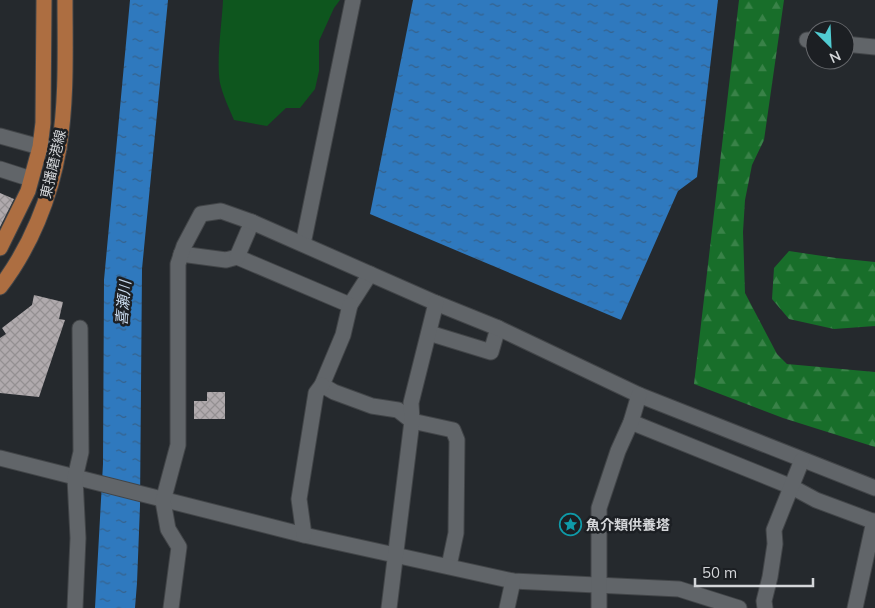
<svg xmlns="http://www.w3.org/2000/svg" width="875" height="608" font-family="Mulish,'Noto Sans JP',sans-serif">
<defs>
<pattern id="forest-firs" width="22" height="20" patternUnits="userSpaceOnUse" patternTransform="scale(1.25)"><rect width="22" height="20" fill="#186e2a"/><path d="M5 1l3.5 6h-7zM16 11l3.5 6h-7z" fill="#398248"/></pattern>
<pattern id="water-ripples" width="26" height="14" patternUnits="userSpaceOnUse" patternTransform="scale(1.25)"><rect width="26" height="14" fill="#2f79be"/><path d="M2 4q2-2 4 0t4 0M15 11q2-2 4 0t4 0" fill="none" stroke="#36628c"/></pattern>
<pattern id="building-cross-hatch" width="8" height="8" patternUnits="userSpaceOnUse" patternTransform="scale(1.25)"><rect width="8" height="8" fill="#b0aaad"/><path d="M0 0l8 8M0 8l8-8" fill="none" stroke="#949092"/></pattern>
</defs>
<rect width="100%" height="100%" fill="#25292d"/>
<!-- green -->
<path fill="#0e561e" d="M223 0H340L334 8 319 41V71L315 89 300 108H286L267 126 234 120C229 108 223 96 220 83 216 61 222 23 223 0Z"/>
<!-- forest -->
<g fill="url(#forest-firs)">
<path d="M739 0H784L764 140 752 165 745 200 743 232 745 293 777 354 787 364 875 372V447L783 418 694 384Z"/>
<path d="M789 251 836 258 875 262V326L834 329 789 319 772 299 774 268Z"/>
</g>
<!-- water -->
<g fill="url(#water-ripples)">
<path d="M130 0H168L142 269 140 506 137 583 135 608H95L103 464 104 280Z"/>
<path d="M413 0H718L697 177 678 191 621 320 370 214Z"/>
</g>
<!-- building -->
<g fill="url(#building-cross-hatch)">
<path d="M0 193 14 199 0 227Z"/>
<path d="M34 295 63 302 59 319 65 320 39 397 0 393V338L6 334 2 328 32 305Z"/>
<path d="M207 392H225V419H194V401H207Z"/>
</g>
<g fill="none" stroke-linecap="round" stroke-linejoin="round">
<defs>
<g id="minor">
<path d="M807 40 815 41"/>
<path d="M845 44 875 47"/>
<path d="M0 136 40 147 59 149"/>
<path d="M0 169 31 179"/>
<path d="M303 244 353 0"/>
<path d="M181 254 226 260 237 257 350 305 370 274"/>
<path d="M237 257 252 222"/>
<path d="M350 305 343 335 322 385 334 392 372 406 398 410 412 421 453 430 457 440 456 533 449 566"/>
<path d="M429 333 491 352 498 328"/>
<path d="M631 422 792 487 816 500 875 522"/>
<path d="M0 458 304 535 513 581 679 589 739 608"/>
<path d="M304 535 299 499 316 393 322 385"/>
<path d="M75 608 78 538 75 478 81 452 80 328"/>
<path d="M171 608 179 547 168 529 163 501 178 445V264L184 246 201 214 221 211 252 222 436 303 498 328 639 395 875 488"/>
<path d="M389 608 412 421 411 403 436 303"/>
<path d="M507 608 513 581"/>
<path d="M599 608V508L618 451 631 422 639 395"/>
<path d="M765 608 764 601 770 577 775 544 774 530 802 460"/>
<path d="M855 608 874 521"/>
</g>
<g id="major">
<path d="M0 248 28 191 40 147 43 123 44 0"/>
<path d="M0 287C30 248 51 197 59 148 67 99 65 49 65 0"/>
</g>
</defs>
<!-- minor casing -->
<use href="#minor" stroke="#424548" stroke-width="17"/>
<!-- major casing -->
<use href="#major" stroke="#424548" stroke-width="17"/>
<!-- minor -->
<use href="#minor" stroke="#616569" stroke-width="15"/>
<!-- major -->
<use href="#major" stroke="#ad6e41" stroke-width="15"/>
</g>
<!-- icons -->
<defs>
<symbol id="sight-ring" viewBox="-11 -11 22 22"><circle r="9.5" fill="#1c1f23" stroke="#0f9aa8" stroke-width="1.5"/><path d="M0-6L1.8-2.2L6-1.7L2.9 1.2L3.7 5.4L0 3.3L-3.7 5.4L-2.9 1.2L-6-1.7L-1.8-2.2Z" fill="#0f9aa8"/></symbol>
</defs>
<g fill-rule="evenodd">
<use href="#sight-ring" x="558" y="512" width="25" height="25"/>
</g>
<g text-anchor="middle" dominant-baseline="central" stroke-width="5" stroke-linejoin="round" paint-order="stroke">
<!-- street labels -->
<g font-size="14" fill="#d4d6d9" stroke="#1c1f23">
<text transform="translate(53 164) rotate(-77)">東播磨港線</text>
</g>
<!-- poi labels -->
<g font-size="14" font-weight="bold" fill="#d4d6d9" stroke="#1c1f23" text-anchor="start">
<text x="586" y="525">魚介類供養塔</text>
</g>
<!-- water labels -->
<g font-size="15" font-style="italic" fill="#c8d9ec" stroke="#1c1f23">
<text transform="translate(123 303) rotate(-85)">喜瀬川</text>
</g>
</g>
<!-- north arrow -->
<g transform="translate(830 45) rotate(156)"><circle r="24" fill="#1c1f23" stroke="#66686c"/>
<path d="M0-4L9 19L0 12L-9 19Z" fill="#51ccd2"/>
<text y="-8" font-size="14" font-weight="bold" text-anchor="middle" fill="#d4d6d9">N</text>
</g>
<!-- scale -->
<path d="M695 578v8h118v-8" fill="none" stroke="#d4d6d9" stroke-width="2.5"/>
<text x="702" y="578" font-size="15" fill="#d4d6d9" stroke="#1c1f23" stroke-width="4" paint-order="stroke">50 m</text>
</svg>
